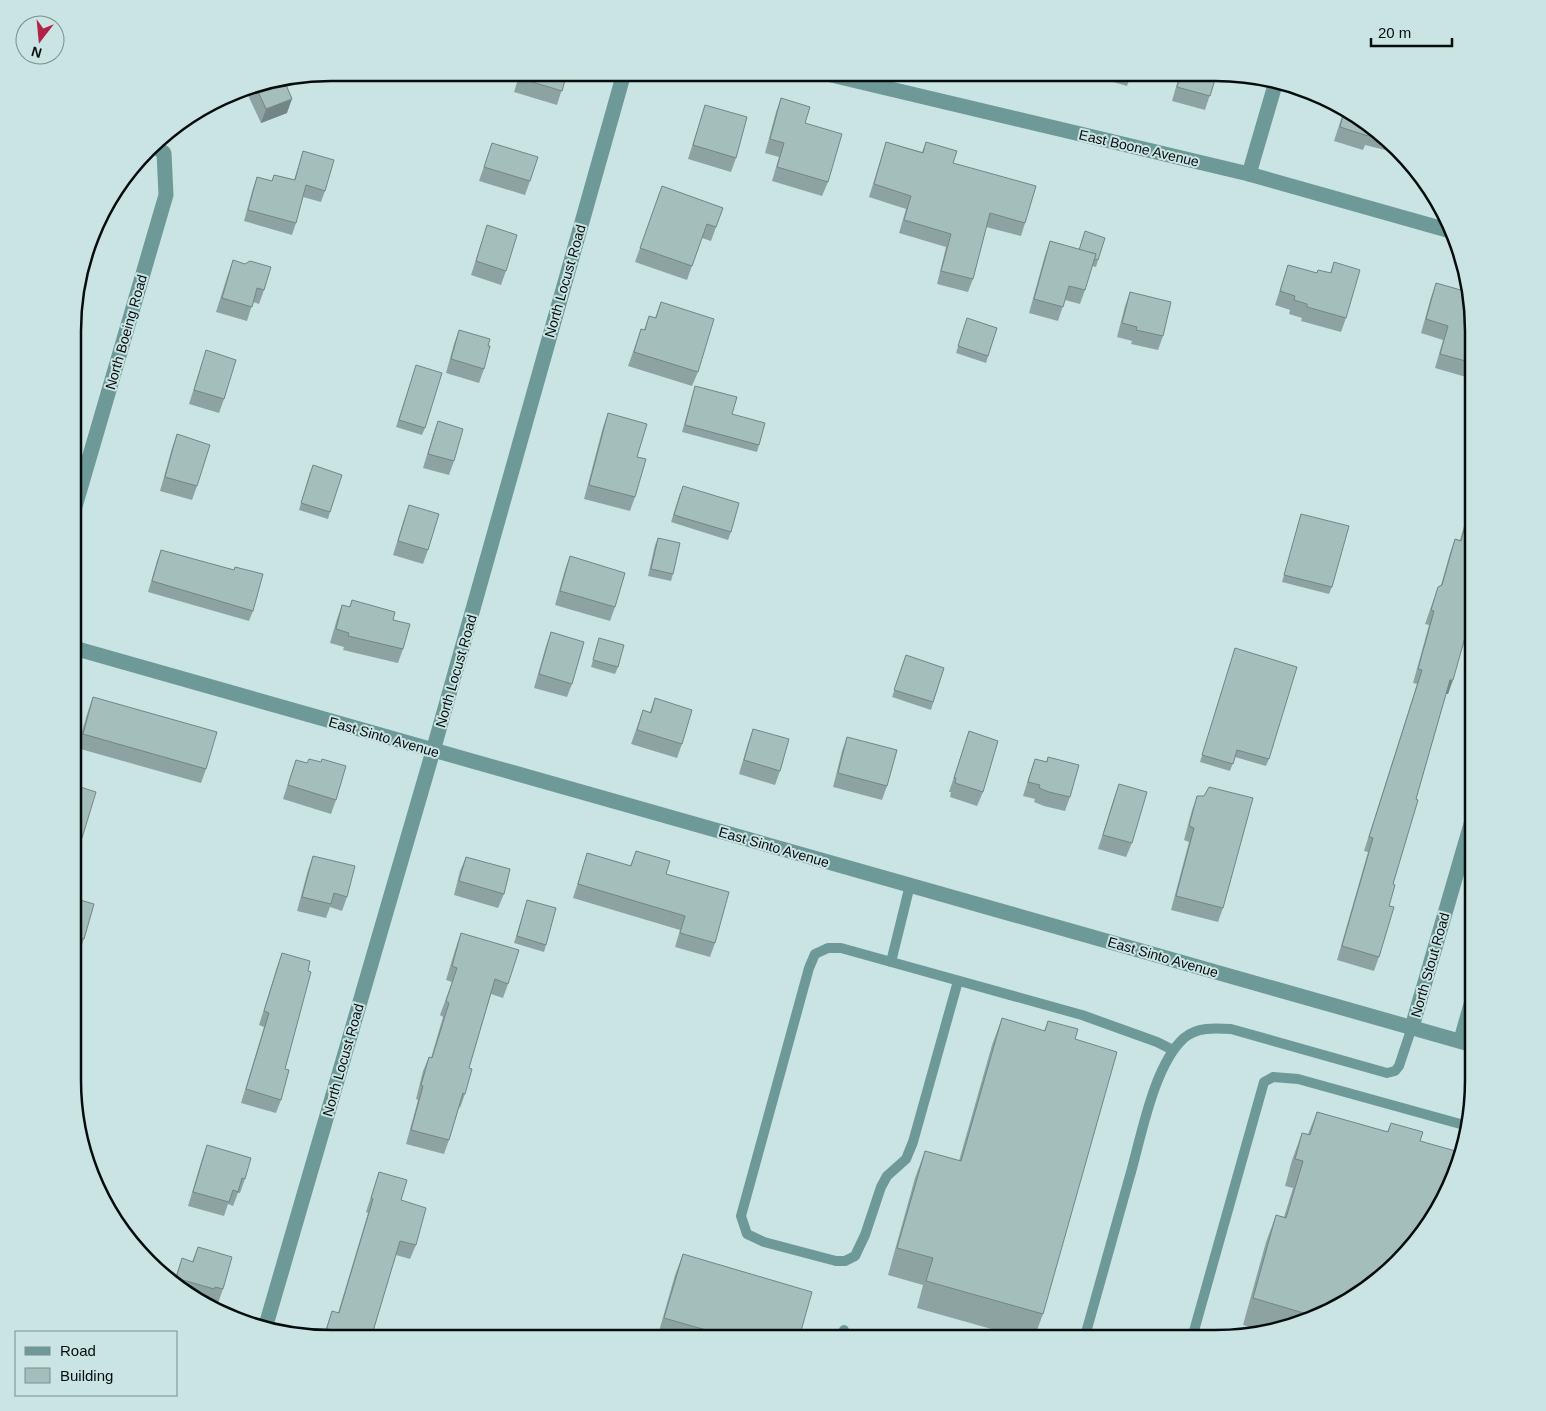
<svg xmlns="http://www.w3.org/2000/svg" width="1546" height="1411" font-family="Arial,sans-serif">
<rect width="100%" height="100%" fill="#cae4e3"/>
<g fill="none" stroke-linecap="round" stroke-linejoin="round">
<!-- lane -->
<g stroke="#6d9a98" stroke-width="10">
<path d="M891 962 910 885"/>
<path d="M958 981 913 1142 906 1159 887 1176 881 1187 865 1235 855 1256 845 1261H836L764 1242 747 1234 741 1216 809 968 815 954 828 948H841L1082 1015 1157 1042 1173 1050"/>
<path d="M1458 1041 1473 988"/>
<path d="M1087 1329C1101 1279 1115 1229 1129 1179 1141 1139 1153 1066 1184 1038 1197 1027 1214 1028 1231 1029L1387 1073 1395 1071 1399 1066 1412 1027"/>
<path d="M842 1338 844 1330"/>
<path d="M1192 1338 1264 1082 1273 1077 1298 1079 1464 1125"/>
</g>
<!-- street -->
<g stroke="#6d9a98" stroke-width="15">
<path d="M823 73 1249 174 1454 232"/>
<path d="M1249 174 1275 85"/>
<path d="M74 510 166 195 164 153 153 145"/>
<path d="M74 648 1473 1045"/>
<path d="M1412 1027 1473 817"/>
<path d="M266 1325 433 751 624 73"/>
</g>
</g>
<!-- wall -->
<g fill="#8da3a2">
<path d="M520 73H567L557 105 514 92Z"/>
<path d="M1100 73H1132L1127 86 1099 78Z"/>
<path d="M1180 73H1217L1205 110 1172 101Z"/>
<path d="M284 80 287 113 261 123 246 91 248 86Z"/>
<path d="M781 98 828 182 822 196 772 181 779 157 765 153 776 112Z"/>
<path d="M705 105 736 158 731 172 688 159Z"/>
<path d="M1344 110 1401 154 1365 145 1363 150 1334 141Z"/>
<path d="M886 142 922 152 926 142 1025 223 1021 236 986 227 973 279 968 292 937 284 946 247 899 233 906 209 869 197 882 155Z"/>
<path d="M492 143 530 181 525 195 479 181Z"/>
<path d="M303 151 325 191 321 202 303 197 296 223 292 235 244 221 253 188 257 177 272 181 274 175 294 180Z"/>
<path d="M662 186 723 208 711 241 702 238 687 280 635 262Z"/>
<path d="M487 225 506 271 501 285 471 275Z"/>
<path d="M1085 231 1098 260 1096 267 1092 266 1085 290 1080 304 1065 300 1058 321 1029 313 1045 255 1050 241 1079 250Z"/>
<path d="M233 260 264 290 259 304 253 302 247 321 216 312 228 274Z"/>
<path d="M1334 262 1346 318 1341 332 1301 321 1302 318 1289 314 1290 310 1275 305 1288 265 1317 273H1330Z"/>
<path d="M1436 283 1473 314V379L1435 368 1443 340 1421 333 1431 297Z"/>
<path d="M1130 292 1163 336 1158 350 1131 344 1132 341 1117 337 1125 306Z"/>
<path d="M661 302 698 372 692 386 628 366 641 329 644 330 649 316 655 318Z"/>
<path d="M967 318 997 328 986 363 956 353Z"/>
<path d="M459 330 488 346 484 369 479 383 446 373 454 344Z"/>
<path d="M206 350 224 399 219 413 189 404Z"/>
<path d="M414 372 425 428 422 435 396 427Z"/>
<path d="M695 386 732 414 759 445 757 452 682 432Z"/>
<path d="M608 413 637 457 635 497 630 511 584 499 603 427Z"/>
<path d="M438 421 454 461 449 475 423 468 433 435Z"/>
<path d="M177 434 197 486 192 500 160 491 172 448Z"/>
<path d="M310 472 330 512 328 519 299 510Z"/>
<path d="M680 493 731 532 728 540 671 522Z"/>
<path d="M1473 494V609L1448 694H1446L1416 799 1393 884 1379 957 1374 971 1337 960 1368 852 1364 851 1417 684 1413 683 1429 625 1425 624 1438 587 1441 585 1450 553 1455 539 1460 540Z"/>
<path d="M409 505 428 550 423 564 393 555 404 519Z"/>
<path d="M1301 514 1332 587 1329 594 1282 582Z"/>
<path d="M658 538 673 574 671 581 648 576 655 545Z"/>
<path d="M161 550 253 611 249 621 148 592 157 561Z"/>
<path d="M570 556 615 607 610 621 555 605 565 570Z"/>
<path d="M352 600 393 620 403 649 398 663 343 650 344 647 330 643 337 619 342 605 349 607Z"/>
<path d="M551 632 572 684 567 697 534 688 546 646Z"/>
<path d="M599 638 618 667 615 674 591 667Z"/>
<path d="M1235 648 1269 759 1266 766 1235 757 1230 771 1200 762Z"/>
<path d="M906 655 944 668 931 710 892 697Z"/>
<path d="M93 697 206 769 201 783 77 748 88 711Z"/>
<path d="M655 698 682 744 677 758 631 744 643 710 650 712Z"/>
<path d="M753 729 780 771 775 785 739 774 748 743Z"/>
<path d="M969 731 983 792 977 806 950 797 951 792H949Z"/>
<path d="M847 737 887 786 882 800 833 787 842 751Z"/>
<path d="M1048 757 1070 797 1065 811 1044 806 1034 802 1035 799 1023 796 1030 773 1035 759 1046 762Z"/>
<path d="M296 760 336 800 331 814 283 799 291 774Z"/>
<path d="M1119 784 1132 843 1126 857 1098 849 1114 798Z"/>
<path d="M74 785 82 838 77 852 74 851Z"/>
<path d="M1197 796 1223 908 1218 922 1171 910 1189 842 1184 840 1192 810Z"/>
<path d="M636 851 666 874 715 943 710 957 675 947 680 930 573 898 587 853 630 866Z"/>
<path d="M313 856 347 897 342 911 330 907 326 918 297 911 308 870Z"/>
<path d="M466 857 504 894 498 908 454 895 460 871Z"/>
<path d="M73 898 84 939 79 953 73 952Z"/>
<path d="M527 900 546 945 544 952 514 943Z"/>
<path d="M461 933 508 984 503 998 491 994 469 1068 465 1094 460 1108 459 1107 449 1140 444 1154 406 1144 418 1100 416 1099 423 1071 429 1057 431 1058 443 1017 440 1015 452 982 446 980 456 947Z"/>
<path d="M282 953 285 1069 281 1100 276 1113 241 1103 264 1027 259 1025 277 967Z"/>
<path d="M1002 1018 1044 1031 1048 1021 1075 1039 1043 1314 1034 1338H1023L917 1308 923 1285 888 1275 915 1178 925 1151 959 1161 992 1045Z"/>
<path d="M1317 1112 1387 1132 1391 1123 1386 1274 1314 1319 1262 1331 1243 1325 1266 1242 1276 1215 1284 1217 1293 1188 1285 1186 1292 1160 1302 1133 1308 1134Z"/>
<path d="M207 1145 245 1179 240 1193H238L233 1206 228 1204 224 1216 188 1206 202 1159Z"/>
<path d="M379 1172 401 1200 416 1245 410 1259 396 1255 371 1338H331L323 1337 332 1311 338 1313 368 1213 366 1212Z"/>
<path d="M198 1247 223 1289 218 1303 210 1301 209 1303 201 1301 173 1285 182 1258 192 1262Z"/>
<path d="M683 1254 799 1338H657L675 1275Z"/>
</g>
<!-- shaded-wall -->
<g fill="#738584">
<path d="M292 99 287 113 261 123 266 109Z"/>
<path d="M1450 680H1453L1448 694H1445Z"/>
</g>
<!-- building -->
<g fill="#a4bebc" stroke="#738584">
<path d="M521 73H567L562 91 519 78Z"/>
<path d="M1181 73H1217L1210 96 1177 87Z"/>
<path d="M284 80 292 99 266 109 255 85Z"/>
<path d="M781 98 810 107 805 123 842 134 828 182 777 167 784 143 770 139Z"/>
<path d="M705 105 747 117 736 158 693 145Z"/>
<path d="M1344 111 1371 131H1369L1368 136 1340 127Z"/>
<path d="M886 142 923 153 926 142 957 151 953 163 1036 186 1025 223 990 213 973 279 941 271 951 234 904 220 911 196 874 184Z"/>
<path d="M492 143 538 157 530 181 484 167Z"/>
<path d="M303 151 334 160 325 191 306 185 296 223 248 210 257 177 272 181 274 175 295 180Z"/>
<path d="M662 186 723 208 716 227 707 224 692 266 640 248Z"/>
<path d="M487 225 517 235 506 271 476 261Z"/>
<path d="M1085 231 1105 238 1098 260 1094 259 1096 254 1079 250Z"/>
<path d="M1050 241 1096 254 1085 290 1069 286 1063 307 1034 299Z"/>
<path d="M233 260 245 264 250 261 271 267 264 290 257 288 252 307 222 298Z"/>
<path d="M1334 262 1360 270 1346 318 1307 307V304L1294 300 1295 296 1280 291 1288 265 1317 273 1318 270 1331 273Z"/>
<path d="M1436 283 1468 292 1473 314V363L1440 354 1448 326 1426 319Z"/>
<path d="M1130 292 1171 302 1163 336 1136 330 1137 327 1122 323Z"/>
<path d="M661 302 714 319 698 372 634 352 641 329 645 330 649 316 656 318Z"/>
<path d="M967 318 997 328 988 356 958 346Z"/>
<path d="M459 330 490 339 488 346H490L484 369 451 359Z"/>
<path d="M206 350 236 360 224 399 194 390Z"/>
<path d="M416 365 442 373 425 428 399 420Z"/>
<path d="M695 386 737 397 732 414 765 423 759 445 685 425Z"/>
<path d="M608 413 647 424 637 457 646 459 635 497 589 485Z"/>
<path d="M438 421 463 429 454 461 428 454Z"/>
<path d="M177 434 210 445 197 486 165 477Z"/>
<path d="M313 465 342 475 330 512 301 503Z"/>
<path d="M683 486 739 503 731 532 674 515Z"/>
<path d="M1473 498V609L1453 680H1450L1416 799 1418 800 1393 884 1395 885 1389 906 1394 907 1379 957 1342 946 1373 838 1369 837 1422 670 1418 669 1434 611 1431 610 1438 587 1442 585 1455 539 1461 541Z"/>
<path d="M409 505 439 514 428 550 398 541Z"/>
<path d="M1301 514 1349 526 1332 587 1284 575Z"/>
<path d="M658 538 680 543 673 574 651 569Z"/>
<path d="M161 550 234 570 235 567 263 574 253 611 152 581Z"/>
<path d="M570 556 625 573 615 607 560 591Z"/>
<path d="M352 600 395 612 393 620 410 624 403 649 348 636 349 633 336 629 342 605 350 607Z"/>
<path d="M551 632 584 642 572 684 539 674Z"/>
<path d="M599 638 624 645 618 667 593 660Z"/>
<path d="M1235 648 1297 667 1269 759 1237 750 1233 764 1202 755Z"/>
<path d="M906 655 944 668 933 702 894 690Z"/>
<path d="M93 697 217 732 206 769 83 734Z"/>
<path d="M655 698 692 710 682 744 637 730 643 710 651 713Z"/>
<path d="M753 729 789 739 780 771 744 760Z"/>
<path d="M969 731 998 741 983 792 955 783 956 778H954Z"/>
<path d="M847 737 897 750 887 786 838 773Z"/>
<path d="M1048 757 1079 765 1070 797 1049 792 1039 788 1040 785 1028 782 1035 759 1047 762Z"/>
<path d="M309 759 321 762 322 759 346 766 336 800 288 785 296 760 307 763Z"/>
<path d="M1119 784 1147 792 1132 843 1103 835Z"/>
<path d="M74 785 96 792 82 838 74 836Z"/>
<path d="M1209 787 1253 798 1223 908 1176 896 1194 828 1189 826 1197 796H1204Z"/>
<path d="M636 851 670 861 666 874 729 892 715 943 680 933 685 916 578 884 587 853 631 866Z"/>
<path d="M313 856 355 866 347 897 334 893 331 904 302 897Z"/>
<path d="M466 857 510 869 504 894 459 881Z"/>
<path d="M73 898 94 904 84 939 73 936Z"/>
<path d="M527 900 556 908 546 945 517 936Z"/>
<path d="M461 933 519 950 508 984 495 979 469 1068 472 1069 465 1094 463 1093 449 1140 411 1130 423 1086 421 1085 429 1057 432 1058 449 1003 446 1001 457 968 452 966Z"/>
<path d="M282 953 310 961 308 971 311 972 285 1069 289 1070 281 1100 246 1089 269 1013 264 1011Z"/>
<path d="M1002 1018 1045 1031 1048 1021 1078 1029 1075 1039 1117 1052 1043 1314 926 1281 933 1258 897 1248 925 1151 961 1161Z"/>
<path d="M1317 1112 1388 1132 1391 1123 1423 1132 1420 1141 1459 1152 1454 1179 1430 1224 1386 1274 1317 1317 1253 1298 1276 1215 1286 1218 1303 1161 1295 1159 1302 1133 1310 1135Z"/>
<path d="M207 1145 251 1158 245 1179 242 1178 238 1192 233 1190 229 1202 193 1192Z"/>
<path d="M379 1172 407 1180 401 1200 426 1208 416 1245 400 1241 371 1338H337L325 1334 332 1311 339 1313 373 1199 371 1198Z"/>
<path d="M198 1247 232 1257 223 1289 215 1287 214 1289 176 1278 182 1258 193 1262Z"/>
<path d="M683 1254 812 1292 799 1338H734L664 1318Z"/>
</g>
<g text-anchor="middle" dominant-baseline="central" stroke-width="4" stroke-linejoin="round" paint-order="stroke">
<!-- street labels -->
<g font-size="14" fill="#060e0d" stroke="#cae4e3">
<text transform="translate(1139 148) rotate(13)">East Boone Avenue</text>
<text transform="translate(565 281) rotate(-74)">North Locust Road</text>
<text transform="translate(126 332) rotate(-74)">North Boeing Road</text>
<text transform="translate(456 671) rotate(-74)">North Locust Road</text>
<text transform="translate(384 737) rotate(16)">East Sinto Avenue</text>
<text transform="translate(774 847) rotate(16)">East Sinto Avenue</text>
<text transform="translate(1163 957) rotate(16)">East Sinto Avenue</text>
<text transform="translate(1430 965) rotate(-74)">North Stout Road</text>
<text transform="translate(343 1060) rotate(-74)">North Locust Road</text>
</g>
</g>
<!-- crop -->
<path d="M0 0H1546V1411H0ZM331 81H1215A250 250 0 0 1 1465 331V1080A250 250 0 0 1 1215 1330H331A250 250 0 0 1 81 1080V331A250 250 0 0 1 331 81Z" fill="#cae4e3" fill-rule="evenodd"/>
<path fill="none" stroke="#060e0d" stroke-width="2.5" d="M331 81H1215A250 250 0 0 1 1465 331V1080A250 250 0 0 1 1215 1330H331A250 250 0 0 1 81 1080V331A250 250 0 0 1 331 81Z"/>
<!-- legend -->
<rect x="15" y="1331" width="162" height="65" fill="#cae4e3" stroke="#7c8e8d"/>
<rect x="25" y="1347" width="25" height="8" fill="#6d9a98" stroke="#7c8e8d"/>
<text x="60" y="1356" font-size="15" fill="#060e0d">Road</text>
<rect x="25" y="1368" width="25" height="15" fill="#a4bebc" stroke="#7c8e8d"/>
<text x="60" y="1381" font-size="15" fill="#060e0d">Building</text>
<!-- north arrow -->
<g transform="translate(40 40) rotate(196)"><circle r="24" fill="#cae4e3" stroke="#7c8e8d"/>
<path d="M0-4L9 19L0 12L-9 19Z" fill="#b32147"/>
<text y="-8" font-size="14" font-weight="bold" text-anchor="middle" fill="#060e0d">N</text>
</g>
<!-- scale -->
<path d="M1371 38v8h81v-8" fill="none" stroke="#060e0d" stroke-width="2.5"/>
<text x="1378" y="38" font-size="15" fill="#060e0d" stroke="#cae4e3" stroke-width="4" paint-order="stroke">20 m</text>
</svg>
